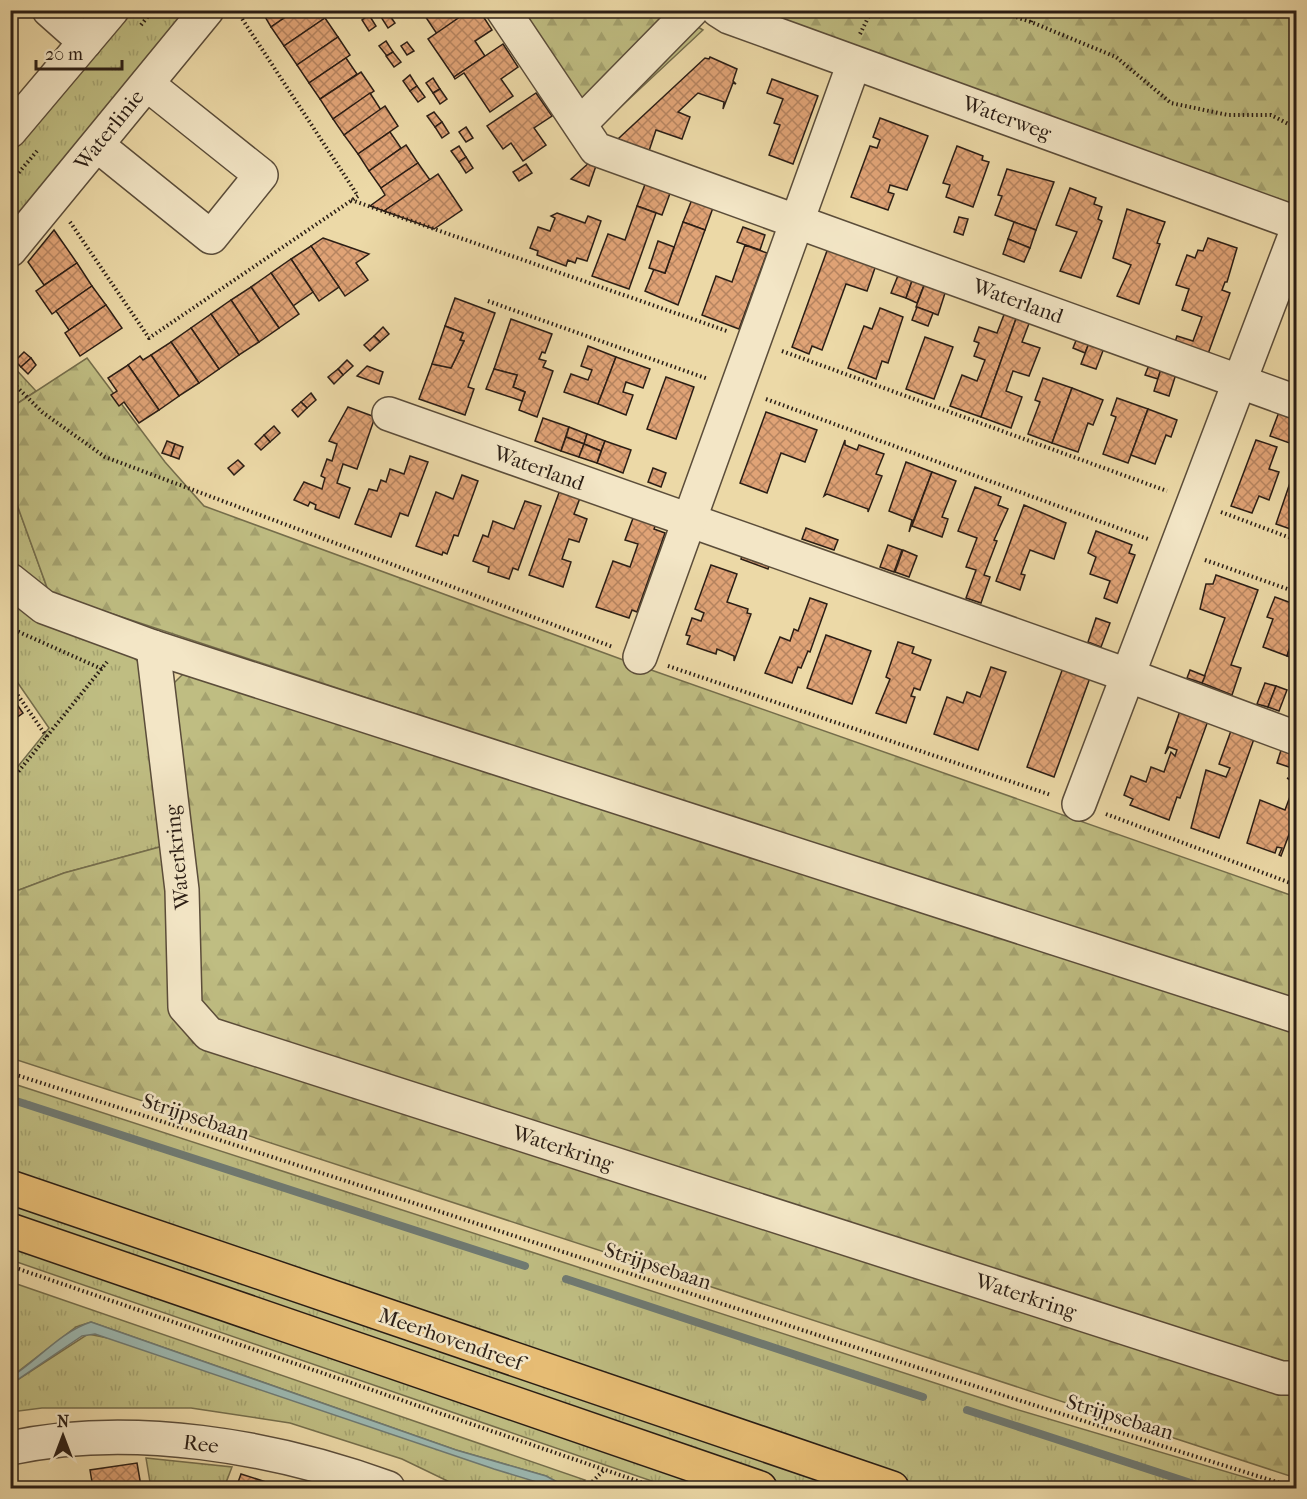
<svg xmlns="http://www.w3.org/2000/svg" width="1307" height="1499" font-family="'IM FELL French Canon',serif">
<defs>
<pattern id="grass-tufts" width="24" height="20" patternUnits="userSpaceOnUse" patternTransform="scale(1.5)"><rect width="24" height="20" fill="#bfbd82"/><path d="M3 7l-1-3M5 7V3M7 7l1-3M15 17l-1-3M17 17v-4M19 17l1-3" fill="none" stroke="#a4a26f"/></pattern>
<pattern id="forest-firs" width="22" height="20" patternUnits="userSpaceOnUse" patternTransform="scale(1.5)"><rect width="22" height="20" fill="#bfbd82"/><path d="M5 1l3.5 6h-7zM16 11l3.5 6h-7z" fill="#a4a26f"/></pattern>
<pattern id="building-cross-hatch" width="8" height="8" patternUnits="userSpaceOnUse" patternTransform="scale(1.5)"><rect width="8" height="8" fill="#e0a376"/><path d="M0 0l8 8M0 8l8-8" fill="none" stroke="#b68460"/></pattern>
</defs>
<rect width="100%" height="100%" fill="#ecd9a7"/>
<filter id="stains"><feTurbulence type="fractalNoise" baseFrequency=".00333" numOctaves="4"/><feColorMatrix values="0 0 0 0 .2 0 0 0 0 .09 0 0 0 0 .02 0 0 0 .5 -.17"/></filter>
<radialGradient id="worn" r=".72"><stop offset=".6" stop-color="#630" stop-opacity="0"/><stop offset="1" stop-color="#630" stop-opacity=".3"/></radialGradient>
<!-- grass -->
<g fill="url(#grass-tufts)" stroke="#756e4c" stroke-width="1.5">
<path d="M120 11H195L11 233V143Z"/>
<path d="M11 364 36 391 18 403 11 430Z"/>
<path d="M11 488 49 593 11 563Z"/>
<path d="M11 595 127 652 142 665 167 845 64 873 11 893V775L49 728 11 673Z"/>
<path d="M11 1083 1012 1408 1281 1488H922L11 1175Z"/>
<path d="M10 1196 861 1488H793L11 1221Z"/>
<path d="M11 1239 731 1488H672L11 1260Z"/>
<path d="M11 1282 585 1480 577 1488H560L562 1485 546 1476 456 1450 91 1322 76 1327 11 1377Z"/>
<path d="M88 1334 113 1339 556 1488H462L402 1459 290 1423 191 1408H42L11 1412V1384Z"/>
<path d="M146 1458 232 1467 224 1488H151Z"/>
</g>
<!-- forest -->
<g fill="url(#forest-firs)" stroke="#756e4c" stroke-width="1.5">
<path d="M1283 10 1296 15V213L1059 119 879 61 736 11Z"/>
<path d="M523 11H671L703 30 599 127Z"/>
<path d="M87 358 165 462 204 506 637 665 1296 897V1004L49 593 11 488V430L18 403Z"/>
<path d="M187 670 1296 1029V1364H1280L214 1020 198 1001 171 686Z"/>
<path d="M167 845 177 1012 193 1043 1274 1388 1296 1391V1478L11 1058V893L64 873Z"/>
</g>
<!-- water -->
<path fill="#9cb8b1" stroke="#6f7a73" stroke-width="1.5" d="M91 1322 456 1450 546 1476 563 1485 556 1488 494 1469 95 1334 82 1336 11 1384V1377C38 1360 60 1332 91 1322Z"/>
<g fill="none" stroke-linecap="round" stroke-linejoin="round">
<!-- stream -->
<g stroke="#6f7a73" stroke-width="8">
<path d="M10 1099 525 1266"/>
<path d="M566 1279 923 1397"/>
<path d="M967 1410 1206 1488"/>
</g>
</g>
<!-- building -->
<g fill="url(#building-cross-hatch)" stroke="#2b1e15" stroke-width="1.5">
<path d="M261 10H296L271 27Z"/>
<path d="M296 10H320L325 18 284 46 271 27Z"/>
<path d="M421 10H454L459 18 437 34Z"/>
<path d="M470 10H479L492 30 475 41 485 56 454 77 428 39Z"/>
<path d="M388 13 395 23 388 28 381 17Z"/>
<path d="M369 15 376 26 369 31 362 20Z"/>
<path d="M325 18 338 37 297 65 284 46Z"/>
<path d="M338 37 350 55 309 83 297 65Z"/>
<path d="M386 41 393 52 387 56 379 46Z"/>
<path d="M407 42 414 51 407 55 401 46Z"/>
<path d="M503 44 518 67 501 79 513 96 490 112 464 73 455 79 454 77Z"/>
<path d="M393 52 401 62 394 67 386 56Z"/>
<path d="M710 57 737 69 733 81 736 84 733 83 723 109 724 102 698 93 678 112 690 117 682 139 656 130 649 151 618 139 705 58 709 59Z"/>
<path d="M346 58 357 74 320 99 309 83Z"/>
<path d="M361 72 374 91 333 119 320 99Z"/>
<path d="M410 75 417 86 410 91 403 81Z"/>
<path d="M433 78 440 89 433 93 426 83Z"/>
<path d="M772 79 818 96 793 164 769 155 780 125 774 123 783 99 767 93Z"/>
<path d="M417 86 425 97 418 102 410 91Z"/>
<path d="M440 89 447 99 440 104 433 93Z"/>
<path d="M370 93 381 110 344 135 333 119Z"/>
<path d="M536 93 552 116 534 128 546 145 523 161 511 143 503 149 487 126Z"/>
<path d="M385 106 398 126 358 154 344 135Z"/>
<path d="M434 112 442 122 435 127 427 116Z"/>
<path d="M880 118 928 136 907 190 890 185 888 192 894 194 888 210 851 197 870 146 877 148 880 140 873 137Z"/>
<path d="M442 122 449 133 442 138 435 127Z"/>
<path d="M466 127 473 138 466 142 459 132Z"/>
<path d="M390 132 401 148 369 171 358 154Z"/>
<path d="M406 145 418 163 381 188 369 171Z"/>
<path d="M459 146 466 157 459 162 451 151Z"/>
<path d="M957 146 983 156 982 160 989 162 973 207 946 197 950 185 943 183Z"/>
<path d="M466 157 473 168 466 173 459 162Z"/>
<path d="M591 161 597 163 589 186 571 179Z"/>
<path d="M418 163 430 180 384 211 370 206 385 195 381 188Z"/>
<path d="M526 164 532 173 519 181 513 172Z"/>
<path d="M1007 169 1054 182 1036 230 995 215 1002 196 998 195Z"/>
<path d="M438 174 462 210 434 229 384 211Z"/>
<path d="M647 179 672 188 662 215 637 206Z"/>
<path d="M1070 188 1096 198 1094 204 1102 207 1098 219 1102 221 1081 278 1060 271 1077 232 1056 225Z"/>
<path d="M693 197 714 205 705 230 683 222Z"/>
<path d="M637 206 656 213 629 289 592 276 608 234 625 240Z"/>
<path d="M1127 209 1165 222 1157 243 1160 244 1139 304 1117 296 1131 265 1113 258Z"/>
<path d="M557 213 585 223 588 216 601 221 587 261 577 258 575 263 568 260 566 266 537 255 538 251 530 248 538 227 550 231 555 218 551 216Z"/>
<path d="M959 217 968 219 963 235 954 232Z"/>
<path d="M683 222 705 230 678 305 645 291 654 269 665 273Z"/>
<path d="M1014 222 1036 230 1030 248 1008 239Z"/>
<path d="M743 227 765 235 760 250 737 242Z"/>
<path d="M54 230 77 263 44 285 28 262Z"/>
<path d="M323 238 369 254 356 263 368 280 345 296 311 246Z"/>
<path d="M1208 238 1237 248 1227 282H1225L1222 290 1230 293 1208 354 1175 342 1177 336 1193 341 1202 317 1182 310 1189 289 1176 285 1187 255 1195 258 1198 250 1203 251Z"/>
<path d="M1008 239 1030 248 1024 262 1003 254Z"/>
<path d="M658 241 674 247 665 273 649 268Z"/>
<path d="M745 245 767 253 739 329 702 315 716 276 732 282Z"/>
<path d="M311 246 339 287 319 301 291 259Z"/>
<path d="M828 248 876 265 867 291 846 284 822 350 812 346 809 354 792 347Z"/>
<path d="M291 259 313 292 293 306 271 273Z"/>
<path d="M77 263 92 286 52 314 36 291Z"/>
<path d="M271 273 299 314 279 328 251 287Z"/>
<path d="M899 273 913 278 906 298 891 293Z"/>
<path d="M913 278 925 283 917 303 906 298Z"/>
<path d="M925 283 946 290 938 315 916 307Z"/>
<path d="M92 286 106 305 69 330 56 311Z"/>
<path d="M251 287 279 328 259 342 231 300Z"/>
<path d="M455 298 495 313 468 387 474 389 465 415 419 399 432 364 451 368 464 341 460 340 463 333 445 326Z"/>
<path d="M231 300 259 342 239 355 211 314Z"/>
<path d="M106 305 122 328 80 356 65 333Z"/>
<path d="M917 307 933 313 928 326 912 320Z"/>
<path d="M880 308 903 317 888 363 882 361 876 379 848 368 864 326 872 329Z"/>
<path d="M1005 312 1017 316 981 417 950 406 962 375 977 381 985 360 974 356 979 343 974 341 979 327 997 333Z"/>
<path d="M211 314 239 355 219 369 191 328Z"/>
<path d="M1017 316 1030 321 1022 342 1040 348 1029 376 1013 371 1006 391 1022 397 1011 428 981 417Z"/>
<path d="M511 319 552 334 545 353 542 352 539 359 546 361 543 367 553 371 537 417 519 410 525 392 513 387 517 375 494 369Z"/>
<path d="M445 326 463 333 460 340 464 341 451 368 432 364Z"/>
<path d="M383 327 389 334 380 342 374 336Z"/>
<path d="M191 328 219 369 199 383 171 342Z"/>
<path d="M374 336 380 342 370 351 364 345Z"/>
<path d="M925 337 953 347 934 399 906 389Z"/>
<path d="M1077 338 1089 343 1085 353 1073 348Z"/>
<path d="M171 342 199 383 179 396 151 355Z"/>
<path d="M1089 343 1104 348 1096 369 1081 364Z"/>
<path d="M588 346 616 357 598 404 564 392 571 374 588 380 592 370 581 366Z"/>
<path d="M24 352 31 358 21 367 15 361Z"/>
<path d="M151 355 179 396 159 410 128 365 140 356 143 360Z"/>
<path d="M616 357 650 369 643 388 626 382 623 392 633 395 626 415 598 404Z"/>
<path d="M31 358 36 365 28 374 21 367Z"/>
<path d="M347 360 353 366 343 375 338 369Z"/>
<path d="M128 365 159 410 139 423 124 402 119 406 111 395 117 391 108 378Z"/>
<path d="M1149 365 1161 369 1158 379 1145 375Z"/>
<path d="M367 366 383 372 379 384 357 376Z"/>
<path d="M338 369 343 375 334 384 328 377Z"/>
<path d="M494 369 517 375 513 387 525 392 522 401 486 389Z"/>
<path d="M1161 369 1176 374 1169 396 1154 391Z"/>
<path d="M666 377 694 387 676 439 647 429Z"/>
<path d="M1043 378 1072 388 1052 443 1028 434 1040 402 1035 400Z"/>
<path d="M1072 388 1103 400 1093 425 1088 423 1078 452 1052 443Z"/>
<path d="M311 393 316 400 307 408 301 402Z"/>
<path d="M1117 398 1148 409 1128 463 1103 454 1116 417 1111 415Z"/>
<path d="M301 402 307 408 298 417 292 410Z"/>
<path d="M348 407 375 417 357 469 343 464 337 483 350 488 339 518 315 509 316 505 310 502 308 506 294 500 304 482 322 489 325 478 321 476 327 459 332 461 337 444 329 441Z"/>
<path d="M1148 409 1177 420 1171 437 1166 435 1155 464 1131 455Z"/>
<path d="M766 412 817 430 805 462 781 453 767 493 740 483Z"/>
<path d="M1279 412 1296 419 1295 445 1270 436Z"/>
<path d="M543 418 569 427 561 451 535 441Z"/>
<path d="M274 426 280 433 270 442 264 435Z"/>
<path d="M569 427 587 434 584 444 566 437Z"/>
<path d="M587 434 605 441 601 451 584 444Z"/>
<path d="M264 435 270 442 261 450 255 444Z"/>
<path d="M566 437 584 444 579 457 561 451Z"/>
<path d="M845 440V445L857 450 859 445 884 454 876 474 882 476 868 512V509L827 494 824 496Z"/>
<path d="M1256 440 1277 447 1269 469 1279 472 1269 500 1259 496 1252 513 1231 506Z"/>
<path d="M167 441 175 444 171 456 162 453Z"/>
<path d="M605 441 631 450 623 473 597 463Z"/>
<path d="M175 444 183 447 179 459 171 456Z"/>
<path d="M584 444 601 451 597 463 579 457Z"/>
<path d="M410 456 428 462 408 516 400 513 391 537 355 524 369 489 377 491 381 480 386 482 390 469 404 474Z"/>
<path d="M238 460 244 466 234 475 228 468Z"/>
<path d="M906 462 932 472 909 532 912 520 889 511Z"/>
<path d="M653 468 666 473 661 487 648 482Z"/>
<path d="M932 472 956 481 942 517 948 519 942 537 912 526Z"/>
<path d="M1293 474 1296 475V531L1276 524Z"/>
<path d="M462 475 478 481 458 536 454 535 447 554 443 552 442 555 416 546 436 492 453 499Z"/>
<path d="M975 487 1001 497 998 505 1008 509 994 540 997 541 984 575 990 577 981 603 966 598 976 570 966 567 977 538 958 531Z"/>
<path d="M560 490H583L574 514 587 519 579 542 569 539 562 559 571 562 563 587 529 575Z"/>
<path d="M525 501 541 506 518 570 513 568 509 579 488 572 489 567 473 561 483 535 488 537 493 521 514 529Z"/>
<path d="M1024 505 1066 523 1054 559 1030 550 1021 574 1025 575 1020 590 996 581Z"/>
<path d="M636 510 658 518 654 529 665 533 637 612 632 610 629 618 596 607 613 561 630 567 638 544 625 540Z"/>
<path d="M806 528 838 540 834 550 802 539Z"/>
<path d="M1096 531 1132 545 1129 553 1135 555 1117 603 1104 598 1110 581 1090 574 1096 557 1088 553Z"/>
<path d="M888 545 902 550 894 572 880 567Z"/>
<path d="M744 549 771 559 768 569 741 559Z"/>
<path d="M903 550 917 556 909 577 895 572Z"/>
<path d="M711 565 737 574 727 602 748 609 747 613 751 614 734 661V656L717 649 716 654 687 644 690 636 686 635 692 618 701 621 704 613 695 609Z"/>
<path d="M1216 575 1258 590 1231 665 1241 668 1232 695 1202 683 1225 618 1200 609 1206 584H1213Z"/>
<path d="M1275 597 1294 604 1293 608 1296 610V630L1287 656 1263 647 1273 619 1267 617Z"/>
<path d="M810 598 827 604 810 652 808 651 801 668 798 667 792 683 765 673 780 637 790 641 794 629 798 631Z"/>
<path d="M1096 618 1110 623 1101 647 1088 642Z"/>
<path d="M1296 630V659L1287 656Z"/>
<path d="M826 635 871 651 852 704 807 688Z"/>
<path d="M898 642 914 647 912 653 931 660 920 690 914 688 911 696 915 697 906 723 876 713 890 679 886 677Z"/>
<path d="M1064 665 1091 675 1054 777 1027 767Z"/>
<path d="M991 667 1006 672 978 750 934 734 947 697 963 703 967 692 980 697Z"/>
<path d="M1190 670 1205 676 1202 683 1187 678Z"/>
<path d="M1265 683 1276 686 1268 707 1257 704Z"/>
<path d="M1276 686 1287 690 1279 711 1268 707Z"/>
<path d="M16 703 23 713 16 718 10 710V706Z"/>
<path d="M1181 708 1209 718 1180 798 1177 797 1169 820 1130 805 1133 799 1124 795 1131 776 1146 782 1151 767 1164 772 1171 752 1175 756 1177 750 1169 747 1165 754Z"/>
<path d="M1232 728 1255 736 1219 838 1191 828 1206 770 1226 777 1230 768 1219 764Z"/>
<path d="M1282 747 1296 752 1292 768 1277 763Z"/>
<path d="M1287 778 1296 782V828L1294 833 1290 832 1281 856 1279 855 1282 848 1277 847 1275 853 1247 843 1260 800 1285 810 1295 783Z"/>
<path d="M137 1463 141 1486 93 1488 90 1470Z"/>
<path d="M241 1474 263 1481 282 1488H236Z"/>
</g>
<g fill="none" stroke-linecap="round" stroke-linejoin="round">
<defs>
<g id="minor">
<path d="M49 10 85 42"/>
<path d="M503 10 596 149 1296 402"/>
<path d="M718 10 729 17 1296 223"/>
<path d="M580 124 692 10"/>
<path d="M10 131 112 10"/>
<path d="M97 145 211 237 261 175 147 84"/>
<path d="M10 250 207 10"/>
<path d="M389 414 1127 675 1296 738"/>
<path d="M10 580 44 607 153 647 1296 1016"/>
<path d="M153 647 182 890 185 1007 209 1034 1281 1378H1296"/>
<path d="M640 657 854 63"/>
<path d="M1079 804 1296 233"/>
<path d="M10 1448C131 1422 273 1446 388 1488"/>
</g>
<g id="major">
<path d="M10 1187 892 1488"/>
<path d="M10 1230 760 1488"/>
</g>
</defs>
<!-- minor casing -->
<use href="#minor" stroke="#5b4d3a" stroke-width="36"/>
<!-- major casing -->
<use href="#major" stroke="#2b1e15" stroke-width="36"/>
<!-- path -->
<g stroke="#2b1e15" stroke-width="4" stroke-dasharray="1.5 3" stroke-linecap="butt">
<path d="M995 10 1031 22 1116 57 1171 103 1228 115H1271L1296 128"/>
<path d="M1031 22 1034 10"/>
<path d="M141 25 153 10"/>
<path d="M860 34 872 10"/>
<path d="M10 183 37 151"/>
<path d="M351 200 727 331"/>
<path d="M70 222 149 338 358 196 237 11"/>
<path d="M488 301 708 379"/>
<path d="M782 351 1167 491"/>
<path d="M10 380 42 412 105 457 613 647"/>
<path d="M766 399 1148 539"/>
<path d="M1221 512 1296 540"/>
<path d="M1205 560 1296 592"/>
<path d="M10 628 102 669"/>
<path d="M668 666 1051 795"/>
<path d="M10 684 47 737"/>
<path d="M10 782 107 662"/>
<path d="M1106 814 1296 885"/>
<path d="M10 1073C440 1209 866 1354 1296 1488"/>
<path d="M10 1266 658 1488"/>
<path d="M586 1488 604 1470"/>
</g>
<!-- minor -->
<use href="#minor" stroke="#f3e6c6" stroke-width="33"/>
<!-- major -->
<use href="#major" stroke="#e6bc74" stroke-width="33"/>
</g>
<g text-anchor="middle" dominant-baseline="central" stroke-width="5" stroke-linejoin="round" paint-order="stroke">
<!-- street labels -->
<g font-size="21" fill="#2b1e15" stroke="#f3e6c6">
<text transform="translate(1007 118) rotate(20)">Waterweg</text>
<text transform="translate(109 130) rotate(-51)">Waterlinie</text>
<text transform="translate(1018 301) rotate(20)">Waterland</text>
<text transform="translate(539 468) rotate(20)">Waterland</text>
<text transform="translate(177 857) rotate(-96)">Waterkring</text>
<text transform="translate(196 1117) rotate(18)">Strijpsebaan</text>
<text transform="translate(563 1148) rotate(18)">Waterkring</text>
<text transform="translate(658 1266) rotate(18)">Strijpsebaan</text>
<text transform="translate(1026 1296) rotate(18)">Waterkring</text>
<text transform="translate(451 1339) rotate(19)">Meerhovendreef</text>
<text transform="translate(1120 1417) rotate(17)">Strijpsebaan</text>
<text transform="translate(201 1444) rotate(7)">Ree</text>
</g>
</g>
<!-- margin -->
<rect width="1307" height="1499" fill="none" stroke="#ecd9a7" stroke-width="36"/>
<rect x="12" y="12" width="1283" height="1475" fill="none" stroke="#2b1e15" stroke-width="3"/>
<rect x="18" y="18" width="1271" height="1463" fill="none" stroke="#2b1e15" stroke-width="1.5"/>
<!-- north arrow -->
<g transform="translate(63 1436)" stroke="#f3e6c6" stroke-width="4.5" paint-order="stroke">
<path d="M0-4.5L10 22L0 15L-10 22Z" fill="#2b1e15"/>
<text y="-9" font-size="16" font-weight="bold" text-anchor="middle" fill="#2b1e15">N</text>
</g>
<!-- scale -->
<path d="M36 60v9h86v-9" fill="none" stroke="#2b1e15" stroke-width="3"/>
<text x="45" y="60" font-size="18" fill="#2b1e15" stroke="#f3e6c6" stroke-width="4.5" paint-order="stroke">20 m</text>
<rect width="100%" height="100%" filter="url(#stains)"/>
<rect width="100%" height="100%" fill="url(#worn)"/>
</svg>
